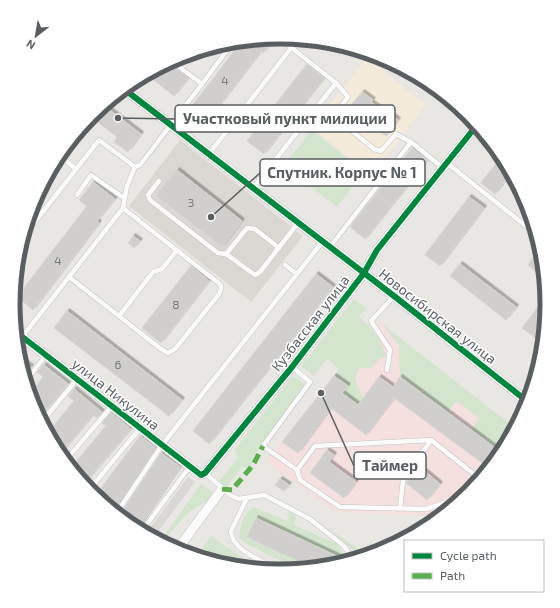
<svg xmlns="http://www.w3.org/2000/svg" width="560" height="608" font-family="'Exo 2',sans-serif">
<defs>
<filter id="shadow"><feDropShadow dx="2.5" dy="-2.5" stdDeviation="0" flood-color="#0004"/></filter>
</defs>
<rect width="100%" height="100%" fill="#e9e7e3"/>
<!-- commercial -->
<path fill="#f5ebda" d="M367 58 426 105 371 175 312 128Z"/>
<!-- industrial -->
<path fill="#dad8d4" d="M188 477 195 482 153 538 146 534Z"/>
<!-- education -->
<path fill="#dbd7d2" d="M180 140 303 236 251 302 129 206Z"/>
<!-- medical -->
<path fill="#f3e0df" d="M377 320 515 428 502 453 469 493 446 511 429 516 335 512 266 462Z"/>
<!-- green -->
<g fill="#d3e5cd">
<path d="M311 130 364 171 337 207 284 166Z"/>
<path d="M354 299 366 308 359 317C373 328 381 339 386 357L380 358 371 368H359L355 379 363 398 358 405 342 393 348 386 334 376 339 369 327 359 314 376 301 366Z"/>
<path d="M382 324 515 428 502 453 472 430 479 418 457 401 448 412 400 377 399 345Z"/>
<path d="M293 376 306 385 253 457 249 468 242 467 226 488 219 481 238 458 234 450Z"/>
<path d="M201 484 215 494C209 502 202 503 195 508 182 517 172 531 163 543L160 541Z"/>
<path d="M254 507 287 521 289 511 296 515 294 525 337 544 348 561 332 566 297 569 245 543 239 538C239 528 244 511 254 507Z"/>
<path d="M329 529 367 555 357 558 352 549Z"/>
<path d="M211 536 245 560 266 570 228 566 196 556Z"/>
</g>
<!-- building -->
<g fill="#d1cfcd" stroke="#d8d6d2" filter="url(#shadow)">
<path d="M274 38 263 53 261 51 217 108 220 110 210 121 191 107 242 41Z"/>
<path d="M168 63 188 78 174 96 146 74Z"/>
<path d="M307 64 324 78 264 154 247 141Z"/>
<path d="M362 92 373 100 371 102 387 114 388 112 398 120 386 136 349 108Z"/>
<path d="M103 105 141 134 128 152 114 142 117 137 90 116Z"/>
<path d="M412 148 428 160 365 239 350 227Z"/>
<path d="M502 156 511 173 495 194 481 183Z"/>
<path d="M177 170 242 221 222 247 156 196Z"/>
<path d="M93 182 115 199 97 221 99 223 33 310 17 297 87 206 79 200Z"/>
<path d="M469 197 484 208 440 266 425 255Z"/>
<path d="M133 236 140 241 134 248 128 243Z"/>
<path d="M534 257 542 263 536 272 528 265Z"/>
<path d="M460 264 516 307 506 320 450 276Z"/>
<path d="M191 266 209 281 161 343 142 328Z"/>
<path d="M316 274 333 287 209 444 193 431Z"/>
<path d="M546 297 545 326 535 338 522 328Z"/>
<path d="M67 311 182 400 169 416 54 328Z"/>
<path d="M19 358 31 367 24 376 22 369Z"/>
<path d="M44 365 68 384 39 418 30 394 43 377 37 372Z"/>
<path d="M334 376 348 386 342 393 358 405 379 377 393 387 400 377 502 453 489 468 394 398 366 435 331 408 298 453 282 442Z"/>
<path d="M74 389 102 412 97 418 93 415 60 454 48 433 74 401 68 396Z"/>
<path d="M111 413 131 429 84 484 71 468 106 426 102 423Z"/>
<path d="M140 436 156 448 113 511 95 496Z"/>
<path d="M327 450 334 455 329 462 356 482 344 498 310 473Z"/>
<path d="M161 453 180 467 138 529 119 516Z"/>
<path d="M418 466 440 484 427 500 406 483Z"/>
<path d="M280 479 289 485 284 491 275 485Z"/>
<path d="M256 518 341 558 338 564 313 568 247 537Z"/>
</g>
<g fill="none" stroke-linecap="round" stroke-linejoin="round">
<defs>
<g id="service">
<path d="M336 83 348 97 335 114V117L374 149 381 151 396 134 411 142 443 168"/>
<path d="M202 84 234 41"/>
<path d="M209 154 298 39"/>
<path d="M59 155 76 169"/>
<path d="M447 163 536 234"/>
<path d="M159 181 148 195 150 200 218 253 226 254 255 275 260 272 298 223"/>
<path d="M253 188 336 83 278 37"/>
<path d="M77 195 91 175 124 198"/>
<path d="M23 237 99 140 135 167 140 165 202 84 171 61"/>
<path d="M330 247 411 142"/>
<path d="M226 254 247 228 255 229 279 248"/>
<path d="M285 265 297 274"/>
<path d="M69 277 161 349 168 353 175 349 219 294 221 289V285L123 208"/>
<path d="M119 316 153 272 162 269 177 250"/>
<path d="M22 337 123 208 127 186 135 167"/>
<path d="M18 352 27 340"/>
<path d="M292 367 310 382 263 446 297 470 315 446 431 440 480 479"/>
<path d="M387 370 390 350 371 321 394 296"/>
<path d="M26 381 46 355"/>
<path d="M42 422 77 379"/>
<path d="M65 461 112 406"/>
<path d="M297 470 300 480 340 507 426 509 465 496"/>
<path d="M205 473 230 495 239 499 264 495 310 519 344 546 350 555 352 560"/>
<path d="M89 490 140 428"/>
<path d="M247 498 231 531C230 550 267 563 281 571"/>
<path d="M400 508 403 480 431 440"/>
<path d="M116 514 162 445 323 241"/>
<path d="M142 531 190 466"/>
</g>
<g id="minor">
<path d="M124 89 394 296 528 402"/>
<path d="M16 332 201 475 205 473 292 367 364 273 377 250 477 125"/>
<path d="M177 550 222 489"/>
</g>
</defs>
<!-- service casing -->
<use href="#service" stroke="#c4c4c3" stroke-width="5.5"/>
<!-- minor casing -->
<use href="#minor" stroke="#c4c4c3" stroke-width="10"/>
<!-- service -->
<use href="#service" stroke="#fcfbfb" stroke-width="4.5"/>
<!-- minor -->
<use href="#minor" stroke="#fcfbfb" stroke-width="9"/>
<!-- quiet -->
<path stroke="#58b04a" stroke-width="5" stroke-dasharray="10 5" stroke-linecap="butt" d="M222 489 232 490 253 465 263 446"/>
<defs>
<g id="cycleway">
<path d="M124 89 394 296 528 402"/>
<path d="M16 332 201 475 205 473 292 367 364 273 377 250 477 125"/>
</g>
</defs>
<!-- cycleway casing -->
<use href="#cycleway" stroke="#fff" stroke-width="8"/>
<!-- cycleway -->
<use href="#cycleway" stroke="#00873e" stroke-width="6"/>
</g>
<g text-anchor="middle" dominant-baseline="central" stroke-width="3" stroke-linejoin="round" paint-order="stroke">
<!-- number labels -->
<g font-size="12" fill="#787c7d">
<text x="225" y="80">4</text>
<text x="191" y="202">3</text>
<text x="58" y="260">4</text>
<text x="176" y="304">8</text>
<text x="118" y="364">6</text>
</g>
<!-- street labels -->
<g font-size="14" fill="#595e61" stroke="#fff">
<text transform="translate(438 316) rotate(38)">Новосибирская улица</text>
<text transform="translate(310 323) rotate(-52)">Кузбасская улица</text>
<text transform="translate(116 394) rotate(38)">улица Никулина</text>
</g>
</g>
<!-- crop -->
<path d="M0 0H560V608H0ZM20 304a260 260 0 1 1 520 0a260 260 0 1 1-520 0Z" fill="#fff" fill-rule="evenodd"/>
<path fill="none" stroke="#595e61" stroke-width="5" d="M20 304a260 260 0 1 1 520 0a260 260 0 1 1-520 0Z"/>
<!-- callouts -->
<path fill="none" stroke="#595e61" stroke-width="1.5" d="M118 118L175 119M211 217L260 173M321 393L354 466"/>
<g fill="#595e61" stroke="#fff" stroke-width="1.5">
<circle cx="118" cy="118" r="4"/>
<circle cx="211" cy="217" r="4"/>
<circle cx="321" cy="393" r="4"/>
</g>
<g fill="#fff" stroke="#595e61" stroke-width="1.5">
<rect x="175" y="105" width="220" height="27" rx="4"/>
<rect x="260" y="159" width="165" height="27" rx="4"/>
<rect x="354" y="452" width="72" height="27" rx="4"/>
</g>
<g font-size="15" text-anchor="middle" font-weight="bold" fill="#595e61">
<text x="285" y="124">Участковый пункт милиции</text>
<text x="342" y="178">Спутник. Корпус № 1</text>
<text x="390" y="471">Таймер</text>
</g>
<!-- legend -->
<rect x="404" y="540" width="140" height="52" fill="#ffffff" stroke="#bdbfc0"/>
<rect x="412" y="553" width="20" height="6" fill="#00873e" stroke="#bdbfc0"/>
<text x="440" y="560" font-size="12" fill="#595e61">Cycle path</text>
<rect x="412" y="573" width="20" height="6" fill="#58b04a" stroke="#bdbfc0"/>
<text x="440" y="580" font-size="12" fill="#595e61">Path</text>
<!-- north arrow -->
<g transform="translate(36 36) rotate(211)" stroke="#ffffff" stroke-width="3" paint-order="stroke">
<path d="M0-3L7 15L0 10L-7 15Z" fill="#595e61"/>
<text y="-6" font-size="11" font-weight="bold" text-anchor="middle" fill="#595e61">N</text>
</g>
</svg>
